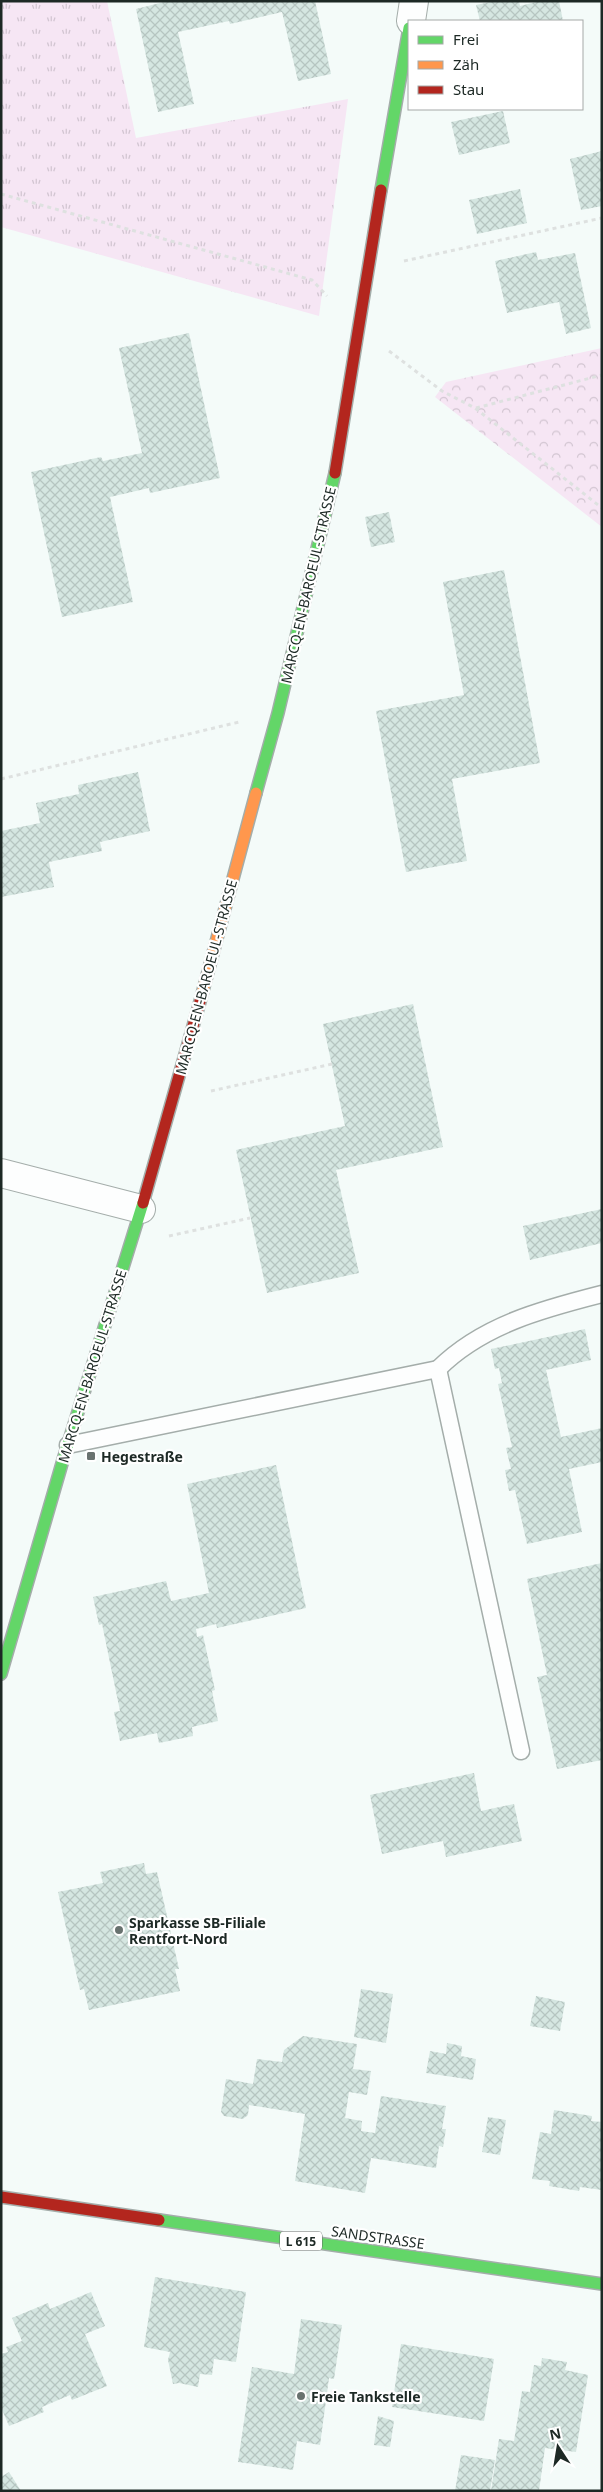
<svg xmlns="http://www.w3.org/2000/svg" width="603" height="2492" font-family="'Noto Sans',sans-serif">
<defs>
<pattern id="forest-crowns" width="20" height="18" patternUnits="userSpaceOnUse" patternTransform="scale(1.25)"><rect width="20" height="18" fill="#f6e6f4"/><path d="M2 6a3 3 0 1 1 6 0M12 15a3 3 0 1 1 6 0" fill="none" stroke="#d2c5d1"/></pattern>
<pattern id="park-tufts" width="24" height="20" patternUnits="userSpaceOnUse" patternTransform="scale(1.25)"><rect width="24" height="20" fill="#f6e6f4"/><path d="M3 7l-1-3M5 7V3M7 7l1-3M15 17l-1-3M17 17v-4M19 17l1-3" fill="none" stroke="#d2c5d1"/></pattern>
<pattern id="building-cross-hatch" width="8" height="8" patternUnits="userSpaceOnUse" patternTransform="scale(1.25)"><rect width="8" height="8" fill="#d5e6e1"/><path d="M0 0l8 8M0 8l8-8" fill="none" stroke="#b6c5c1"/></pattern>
</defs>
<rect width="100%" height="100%" fill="#f4fbf9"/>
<!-- forest -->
<path fill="url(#forest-crowns)" d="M602 348V527L435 397 446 382Z"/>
<!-- park -->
<path fill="url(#park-tufts)" d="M1 1H107L136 138 348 99 319 316 1 227Z"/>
<!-- building -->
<g fill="url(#building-cross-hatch)">
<path d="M168 1H315L331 74 298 81 282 12 230 24 229 21 178 32 194 104 158 112 136 9Z"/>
<path d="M495 1H519L520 6 540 1H559L563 21H480L476 5Z"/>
<path d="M503 111 510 143 459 155 451 122Z"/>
<path d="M602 151V206L581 210 570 159Z"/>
<path d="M520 189 527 223 477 234 469 200Z"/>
<path d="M536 252 538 260 575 253 591 328 566 334 559 302 507 313 495 261Z"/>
<path d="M189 333 220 478 150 493 149 488 110 497 133 602 62 617 31 472 101 457 103 461 142 453 119 348Z"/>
<path d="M389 512 395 542 371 547 365 517Z"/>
<path d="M504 570 540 763 452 779 467 861 406 872 376 711 464 695 443 582Z"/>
<path d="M138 772 150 831 100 842 102 851 49 862 54 887 1 897V831L40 823 36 803 79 794 78 785Z"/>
<path d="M413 1004 443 1147 336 1170 359 1273 267 1293 236 1150 345 1126 323 1024Z"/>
<path d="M602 1209V1243L530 1260 523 1226Z"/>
<path d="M585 1329 591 1360 546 1370 561 1437 602 1428V1462L569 1469 582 1532 527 1544 515 1490 509 1491 505 1470 511 1469 506 1448 512 1447 498 1384 502 1383 499 1368 495 1369 491 1349Z"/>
<path d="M276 1465 306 1608 217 1628 215 1618 216 1624 196 1629 197 1637 203 1635 215 1690 212 1691 218 1721 192 1727 193 1736 159 1743 157 1733 120 1741 114 1712 120 1711 102 1624 99 1625 93 1597 166 1581 171 1601 209 1593 187 1484Z"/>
<path d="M602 1563V1760L557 1769 537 1677 547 1675 527 1579Z"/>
<path d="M474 1773 481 1811 514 1804 522 1841 446 1857 443 1841 382 1854 370 1795Z"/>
<path d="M144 1863 146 1874 157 1872 179 1969H175L180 1991 89 2010 84 1989 80 1990 58 1892 103 1883 100 1872Z"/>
<path d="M361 1989 393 1994 386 2043 354 2037Z"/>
<path d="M536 1996 565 2002 560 2031 530 2026Z"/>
<path d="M303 2036 357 2044 353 2069 371 2071 367 2095 349 2092 345 2118 362 2121 361 2131 375 2133 381 2096 446 2106 442 2129H446L443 2147 439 2146 436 2168 371 2158 365 2193 295 2181 305 2114 249 2105 248 2115 243 2119 224 2116 221 2112 226 2079 253 2084 257 2059 282 2062 284 2050Z"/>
<path d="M447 2043 462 2046 461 2056 476 2059 473 2080 426 2073 430 2051 446 2054Z"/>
<path d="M554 2110 592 2116 591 2121 602 2122V2190L580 2187 579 2191 549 2186 550 2181 532 2179 540 2132 551 2134Z"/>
<path d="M488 2117 506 2120 500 2155 482 2152Z"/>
<path d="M155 2277 246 2292 236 2362 214 2359 212 2375 200 2374 198 2387 179 2383 173 2384 168 2360 170 2352 144 2347Z"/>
<path d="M91 2292 105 2326 85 2334 107 2386 72 2400 70 2395 42 2407 44 2412 9 2426 1 2407V2354L8 2352 6 2347 22 2341 12 2318 48 2303 50 2309Z"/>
<path d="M301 2319 342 2325 334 2379 329 2378 320 2445 297 2441 293 2470 238 2462 252 2367 294 2374Z"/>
<path d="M401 2344 494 2359 484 2421 392 2407Z"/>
<path d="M542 2358 567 2362 565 2370 588 2375 576 2452 545 2448 539 2491H491L499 2439 514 2441 522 2391 530 2392 534 2365 541 2366Z"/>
<path d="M378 2416 394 2421 390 2447 374 2445Z"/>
<path d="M461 2455 495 2460 490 2491H455Z"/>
<path d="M9 2472 21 2491H1V2477Z"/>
</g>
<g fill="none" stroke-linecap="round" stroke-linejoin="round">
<defs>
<g id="lane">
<path d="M438 1369C482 1325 543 1309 602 1294"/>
<path d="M68 1445 438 1369 521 1751"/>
</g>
<g id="street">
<path d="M411 21 414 1"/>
<path d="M1 1173 141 1209"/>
</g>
<g id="fast">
<path d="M381 190 409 28"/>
<path d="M256 793 278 713 335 473"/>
<path d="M1 1674 63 1460 143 1203"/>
<path d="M159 2220 602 2284"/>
</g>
<path id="slow" d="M201 998 256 793"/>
<g id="jam">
<path d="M335 473 381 190"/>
<path d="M143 1203 201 998"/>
<path d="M1 2197 159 2220"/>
</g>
</defs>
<!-- lane casing -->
<use href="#lane" stroke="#a4adaa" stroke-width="19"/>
<!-- street casing -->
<use href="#street" stroke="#a4adaa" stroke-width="30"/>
<!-- fast casing -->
<use href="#fast" stroke="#a4adaa" stroke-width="14"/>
<!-- slow casing -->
<use href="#slow" stroke="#a4adaa" stroke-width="14"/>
<!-- jam casing -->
<use href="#jam" stroke="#a4adaa" stroke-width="14"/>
<!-- path -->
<g stroke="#dee1e0" stroke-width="3" stroke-dasharray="4 4" stroke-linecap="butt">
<path d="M1 194 312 280 327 296"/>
<path d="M404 261 602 218"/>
<path d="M389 351 442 391 475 408 602 508"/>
<path d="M476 408 602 375"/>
<path d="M1 779 239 722"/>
<path d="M211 1091 332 1064"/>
<path d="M169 1236 250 1218"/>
</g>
<!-- lane -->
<use href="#lane" stroke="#fdfefe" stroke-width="16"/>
<!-- street -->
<use href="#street" stroke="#fdfefe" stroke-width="28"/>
<!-- fast -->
<use href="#fast" stroke="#63d668" stroke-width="11"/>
<!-- slow -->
<use href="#slow" stroke="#ff974d" stroke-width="11"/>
<!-- jam -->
<use href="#jam" stroke="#b3261e" stroke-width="11"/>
</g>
<!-- markers -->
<g fill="#68726f" stroke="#fff" stroke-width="2">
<rect x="86" y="1451" width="10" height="10" rx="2.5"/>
<circle cx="119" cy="1930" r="5"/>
<circle cx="301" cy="2396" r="5"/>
</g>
<g text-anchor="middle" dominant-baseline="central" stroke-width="4.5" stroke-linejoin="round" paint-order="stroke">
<!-- shield labels -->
<rect fill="#fff" stroke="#616966" stroke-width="1" x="280" y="2231.5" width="42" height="19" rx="4"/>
<g font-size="12" font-weight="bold" fill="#1d2925">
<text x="301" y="2241">L 615</text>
</g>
<!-- street labels -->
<g font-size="14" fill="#1d2925" stroke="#fff">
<text transform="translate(308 585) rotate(-77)">MARCQ-EN-BAROEUL-STRASSE</text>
<text transform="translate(206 977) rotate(-75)">MARCQ-EN-BAROEUL-STRASSE</text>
<text transform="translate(92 1366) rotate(-73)">MARCQ-EN-BAROEUL-STRASSE</text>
<text transform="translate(378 2237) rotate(8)">SANDSTRASSE</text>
</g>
<!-- poi labels -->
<g font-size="14" font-weight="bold" fill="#1d2925" stroke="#fff" text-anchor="start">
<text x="101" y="1456">Hegestraße</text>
<text x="129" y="1922">Sparkasse SB-Filiale<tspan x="129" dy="16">Rentfort-Nord</tspan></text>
<text x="311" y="2396">Freie Tankstelle</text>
</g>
</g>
<!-- border -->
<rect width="603" height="2492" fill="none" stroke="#1d2925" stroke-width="5"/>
<!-- legend -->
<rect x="408" y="20" width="175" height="90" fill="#ffffff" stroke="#a5a9a8"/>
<rect x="418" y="36" width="25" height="8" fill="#63d668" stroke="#a5a9a8"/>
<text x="453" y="45" font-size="15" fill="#1d2925">Frei</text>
<rect x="418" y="61" width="25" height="8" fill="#ff974d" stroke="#a5a9a8"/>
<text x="453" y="70" font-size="15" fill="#1d2925">Zäh</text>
<rect x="418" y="86" width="25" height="8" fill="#b3261e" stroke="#a5a9a8"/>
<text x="453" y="95" font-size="15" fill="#1d2925">Stau</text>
<!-- north arrow -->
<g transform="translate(558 2447) rotate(348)" stroke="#ffffff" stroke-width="4" paint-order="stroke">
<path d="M0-4L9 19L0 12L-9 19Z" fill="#1d2925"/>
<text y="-8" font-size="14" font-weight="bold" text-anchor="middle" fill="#1d2925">N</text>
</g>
</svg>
